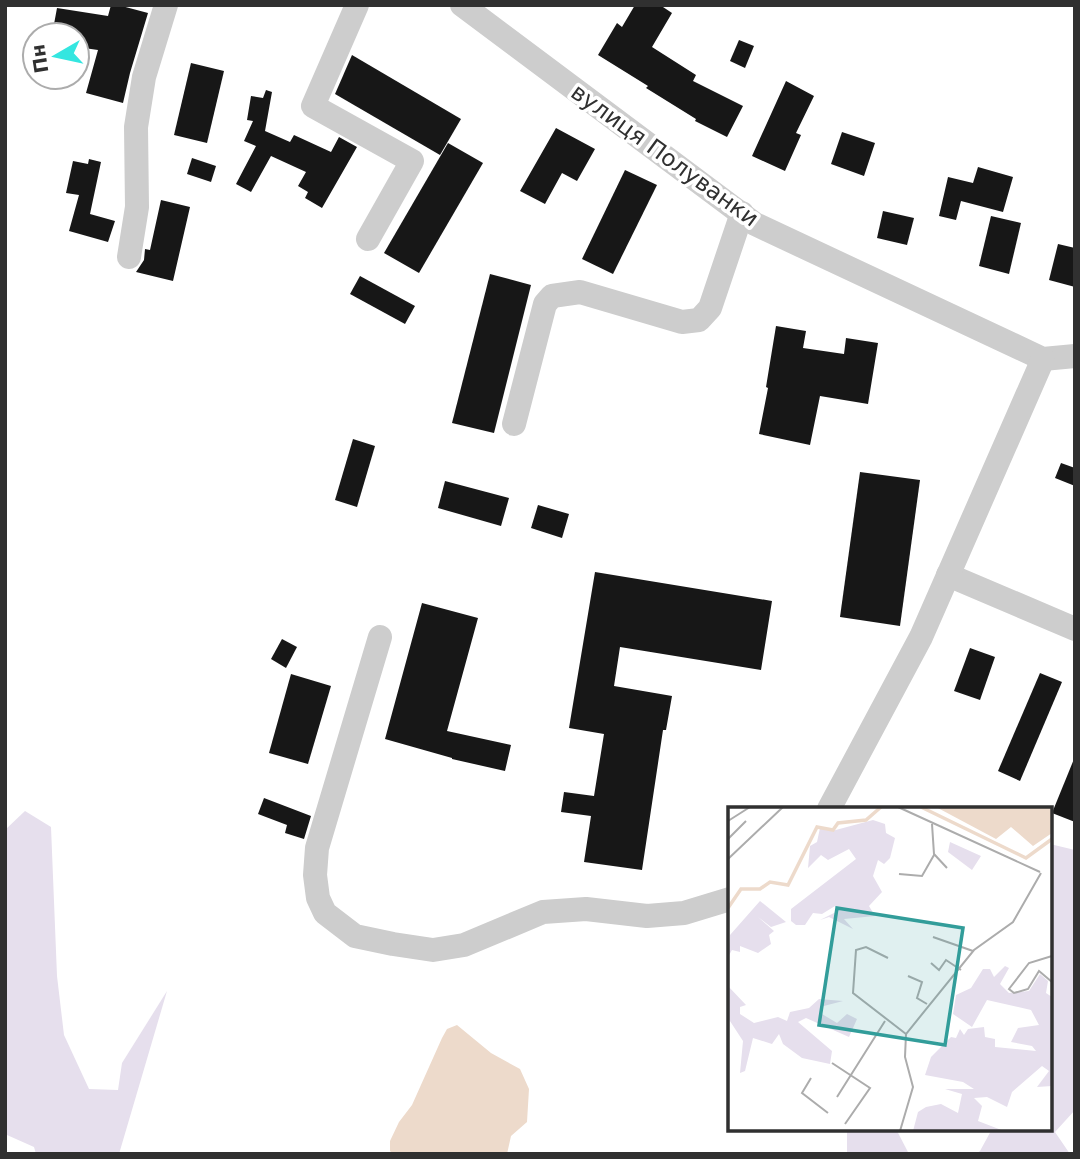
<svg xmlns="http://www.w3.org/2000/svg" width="1080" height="1159" font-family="'DejaVu Sans',sans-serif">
<rect width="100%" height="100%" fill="#fff"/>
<!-- green -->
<g fill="#e6dfed">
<path d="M25 811 51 827 57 976 64 1035 89 1089 118 1090 122 1063 167 991 119 1154H36L34 1147 7 1135 5 1136V830Z"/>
<path d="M1050 844 1075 850V1110L1055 1132 1070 1154H976L980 1151 992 1129H1050Z"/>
<path d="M847 1129H896L909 1154H847Z"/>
</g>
<!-- water -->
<path fill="#eddacb" d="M457 1025 491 1053 520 1069 529 1089 527 1122 511 1136 507 1154H393L390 1151V1141L399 1122 412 1105 442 1038 447 1029Z"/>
<!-- building -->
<g fill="#171717">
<path d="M111 5H118L148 13 130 73 123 103 86 93 98 50 77 47V35H52L57 8 108 16Z"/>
<path d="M635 5H660L672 13 652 47 696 75 693 81 743 106 727 137 695 121 696 119 646 88 648 86 598 55 617 23 622 27Z"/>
<path d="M739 40 754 46 745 68 730 61Z"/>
<path d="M352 55 461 119 440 155 335 94Z"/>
<path d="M191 63 224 71 207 143 174 135Z"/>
<path d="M786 81 814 96 796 133 801 135 785 171 752 156Z"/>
<path d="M266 90 272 92 265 131 290 142 294 135 331 152 339 137 357 147 322 208 305 198 308 192 298 186 306 172 271 156 251 192 236 184 256 146 244 141 253 121 247 120 251 96 263 98Z"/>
<path d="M556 128 595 149 577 181 562 173 545 204 520 191Z"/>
<path d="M842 132 875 143 864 176 831 164Z"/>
<path d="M448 143 483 163 419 273 384 253Z"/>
<path d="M192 158 216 166 211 182 187 174Z"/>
<path d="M89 159 101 162 90 214 115 221 108 242 69 231 79 195 66 193 73 161 88 164Z"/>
<path d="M978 167 1013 177 1003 212 961 201 956 220 939 216 948 177 973 183Z"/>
<path d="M625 170 657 185 613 274 582 259Z"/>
<path d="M161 200 190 207 173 281 136 272 144 260 145 249 150 250Z"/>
<path d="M883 211 914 218 907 245 877 238Z"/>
<path d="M991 216 1021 223 1009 274 979 266Z"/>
<path d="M1058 244 1075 248V287L1049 280Z"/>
<path d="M490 274 531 285 494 433 452 423Z"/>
<path d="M360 276 415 306 405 324 350 294Z"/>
<path d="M776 326 806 331 803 348 844 354 846 338 878 343 868 404 820 396 810 445 759 434 768 388 766 387Z"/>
<path d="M353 439 375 446 357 507 335 500Z"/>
<path d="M1061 463 1075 468V486L1055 478Z"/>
<path d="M860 472 920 480 900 626 840 617Z"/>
<path d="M445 481 509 498 501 526 438 508Z"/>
<path d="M538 505 569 514 562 538 531 528Z"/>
<path d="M595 572 772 601 761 670 620 647 614 686 672 696 666 730H663L642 870 584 862 591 816 561 812 564 792 594 796 604 734 569 728Z"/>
<path d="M422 603 478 618 447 731 511 745 505 771 452 759V758L385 739Z"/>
<path d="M282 639 297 647 286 668 271 659Z"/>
<path d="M970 648 995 657 980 700 954 691Z"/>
<path d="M1040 673 1062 682 1020 781 998 771Z"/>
<path d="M291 674 331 686 308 764 269 753Z"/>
<path d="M1074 759H1075V822L1052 813Z"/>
<path d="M264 798 311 816 304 839 285 833 287 825 258 814Z"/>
</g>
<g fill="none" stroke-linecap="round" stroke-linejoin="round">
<!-- minor -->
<g stroke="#cdcdcd" stroke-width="24">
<path d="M357 5 313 106 412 161 368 239"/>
<path d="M462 5 755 224 1043 359 1075 356"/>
<path d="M129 257 137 207 136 127 144 77 166 5"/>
<path d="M514 424 545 304 552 296 580 292 682 322 699 320 710 308 742 213"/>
<path d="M948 575 1075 629"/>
<path d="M380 637 317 848 315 875 318 898 325 913 355 936 393 944 433 950 464 945 543 912 586 909 647 916 684 913 730 899"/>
<path d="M829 809 921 637 1043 359"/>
</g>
</g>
<g text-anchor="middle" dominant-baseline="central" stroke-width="7" stroke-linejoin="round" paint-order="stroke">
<!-- street labels -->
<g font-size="23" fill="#303030" stroke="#fff">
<text transform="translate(665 155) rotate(36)">вулиця Полуванки</text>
</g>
</g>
<!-- overview -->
<g transform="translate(728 807)">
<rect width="324" height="324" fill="#fff"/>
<path d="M145 13 157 17 158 26 167 31 162 51 156 57 150 53 145 69 154 85 141 99 147 109 116 112 125 122 101 110 92 113 110 104 107 99 94 107 85 106 77 118H68L63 114V102L128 52 121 42 100 53 93 48 80 61 82 39 89 35 92 21 104 24ZM222 35 253 49 244 63 220 45ZM32 94 58 115 43 120 30 110 46 124 41 128 43 137 30 146 12 139V145L4 143 0 150 2 128ZM277 159 281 161 272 177 281 186 301 184 312 167 320 174 318 186 324 190V279L309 280 321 264 314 259 284 285 279 300 259 290 246 291 254 299 250 314 276 324H185L190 305 198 300 213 297 230 306 234 287 217 282H246L235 275 197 268 203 250 223 230 228 231 232 222 236 228 240 222 256 220 257 230 267 232V240L308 244 304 239 283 235 290 221 311 218 303 203 259 193 244 220 225 207 228 188 243 181 255 162H262L266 170ZM0 179 18 198 12 200V207L26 216 50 210 59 214 62 205 81 201 91 192 115 194 92 200 94 207 109 216 119 207 129 212 121 230 78 211 70 215 104 244 102 257 74 251 55 237 51 227 44 237 25 231 17 264 12 266 15 234 0 211Z" fill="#e6dfed"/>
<path d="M208 0H324V26L305 39 283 20 268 32Z" fill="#eddacb"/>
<path fill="none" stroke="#eddacb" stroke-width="3.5" d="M193 0 298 51 324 32M0 101 13 82H32L42 75 60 78 89 20 105 23 110 16 138 13 153 0"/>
<path fill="none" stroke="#acacac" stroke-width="2" d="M170 0 312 65M0 14 22 0M204 17 206 47 219 61M0 32 18 14M0 52 55 0M171 67 194 69 206 48M205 130 245 144M324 149 301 156 281 182 286 186 300 182 311 164 324 175M160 151 138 140 128 143 125 186 178 227M203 156 211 163 218 153 233 163M180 169 194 175 189 191 199 197M104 256 142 281 117 317M83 271 74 286 100 306M109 290 157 214M172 324 185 280 177 250 178 227 246 143 285 115 313 66"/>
<path fill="#329d9a" fill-opacity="0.15" stroke="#329d9a" stroke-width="3.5" d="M109 101 235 121 217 238 91 218Z"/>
<rect width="324" height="324" fill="none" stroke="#303030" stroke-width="3.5"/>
</g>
<!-- border -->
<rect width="1080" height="1159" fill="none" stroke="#303030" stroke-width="14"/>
<!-- north arrow -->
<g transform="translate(56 56) rotate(261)"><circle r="33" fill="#ffffff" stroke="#acacac" stroke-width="2"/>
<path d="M0-5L12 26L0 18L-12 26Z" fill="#34e6e0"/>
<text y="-10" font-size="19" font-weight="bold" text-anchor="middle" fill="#303030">Пн</text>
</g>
</svg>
